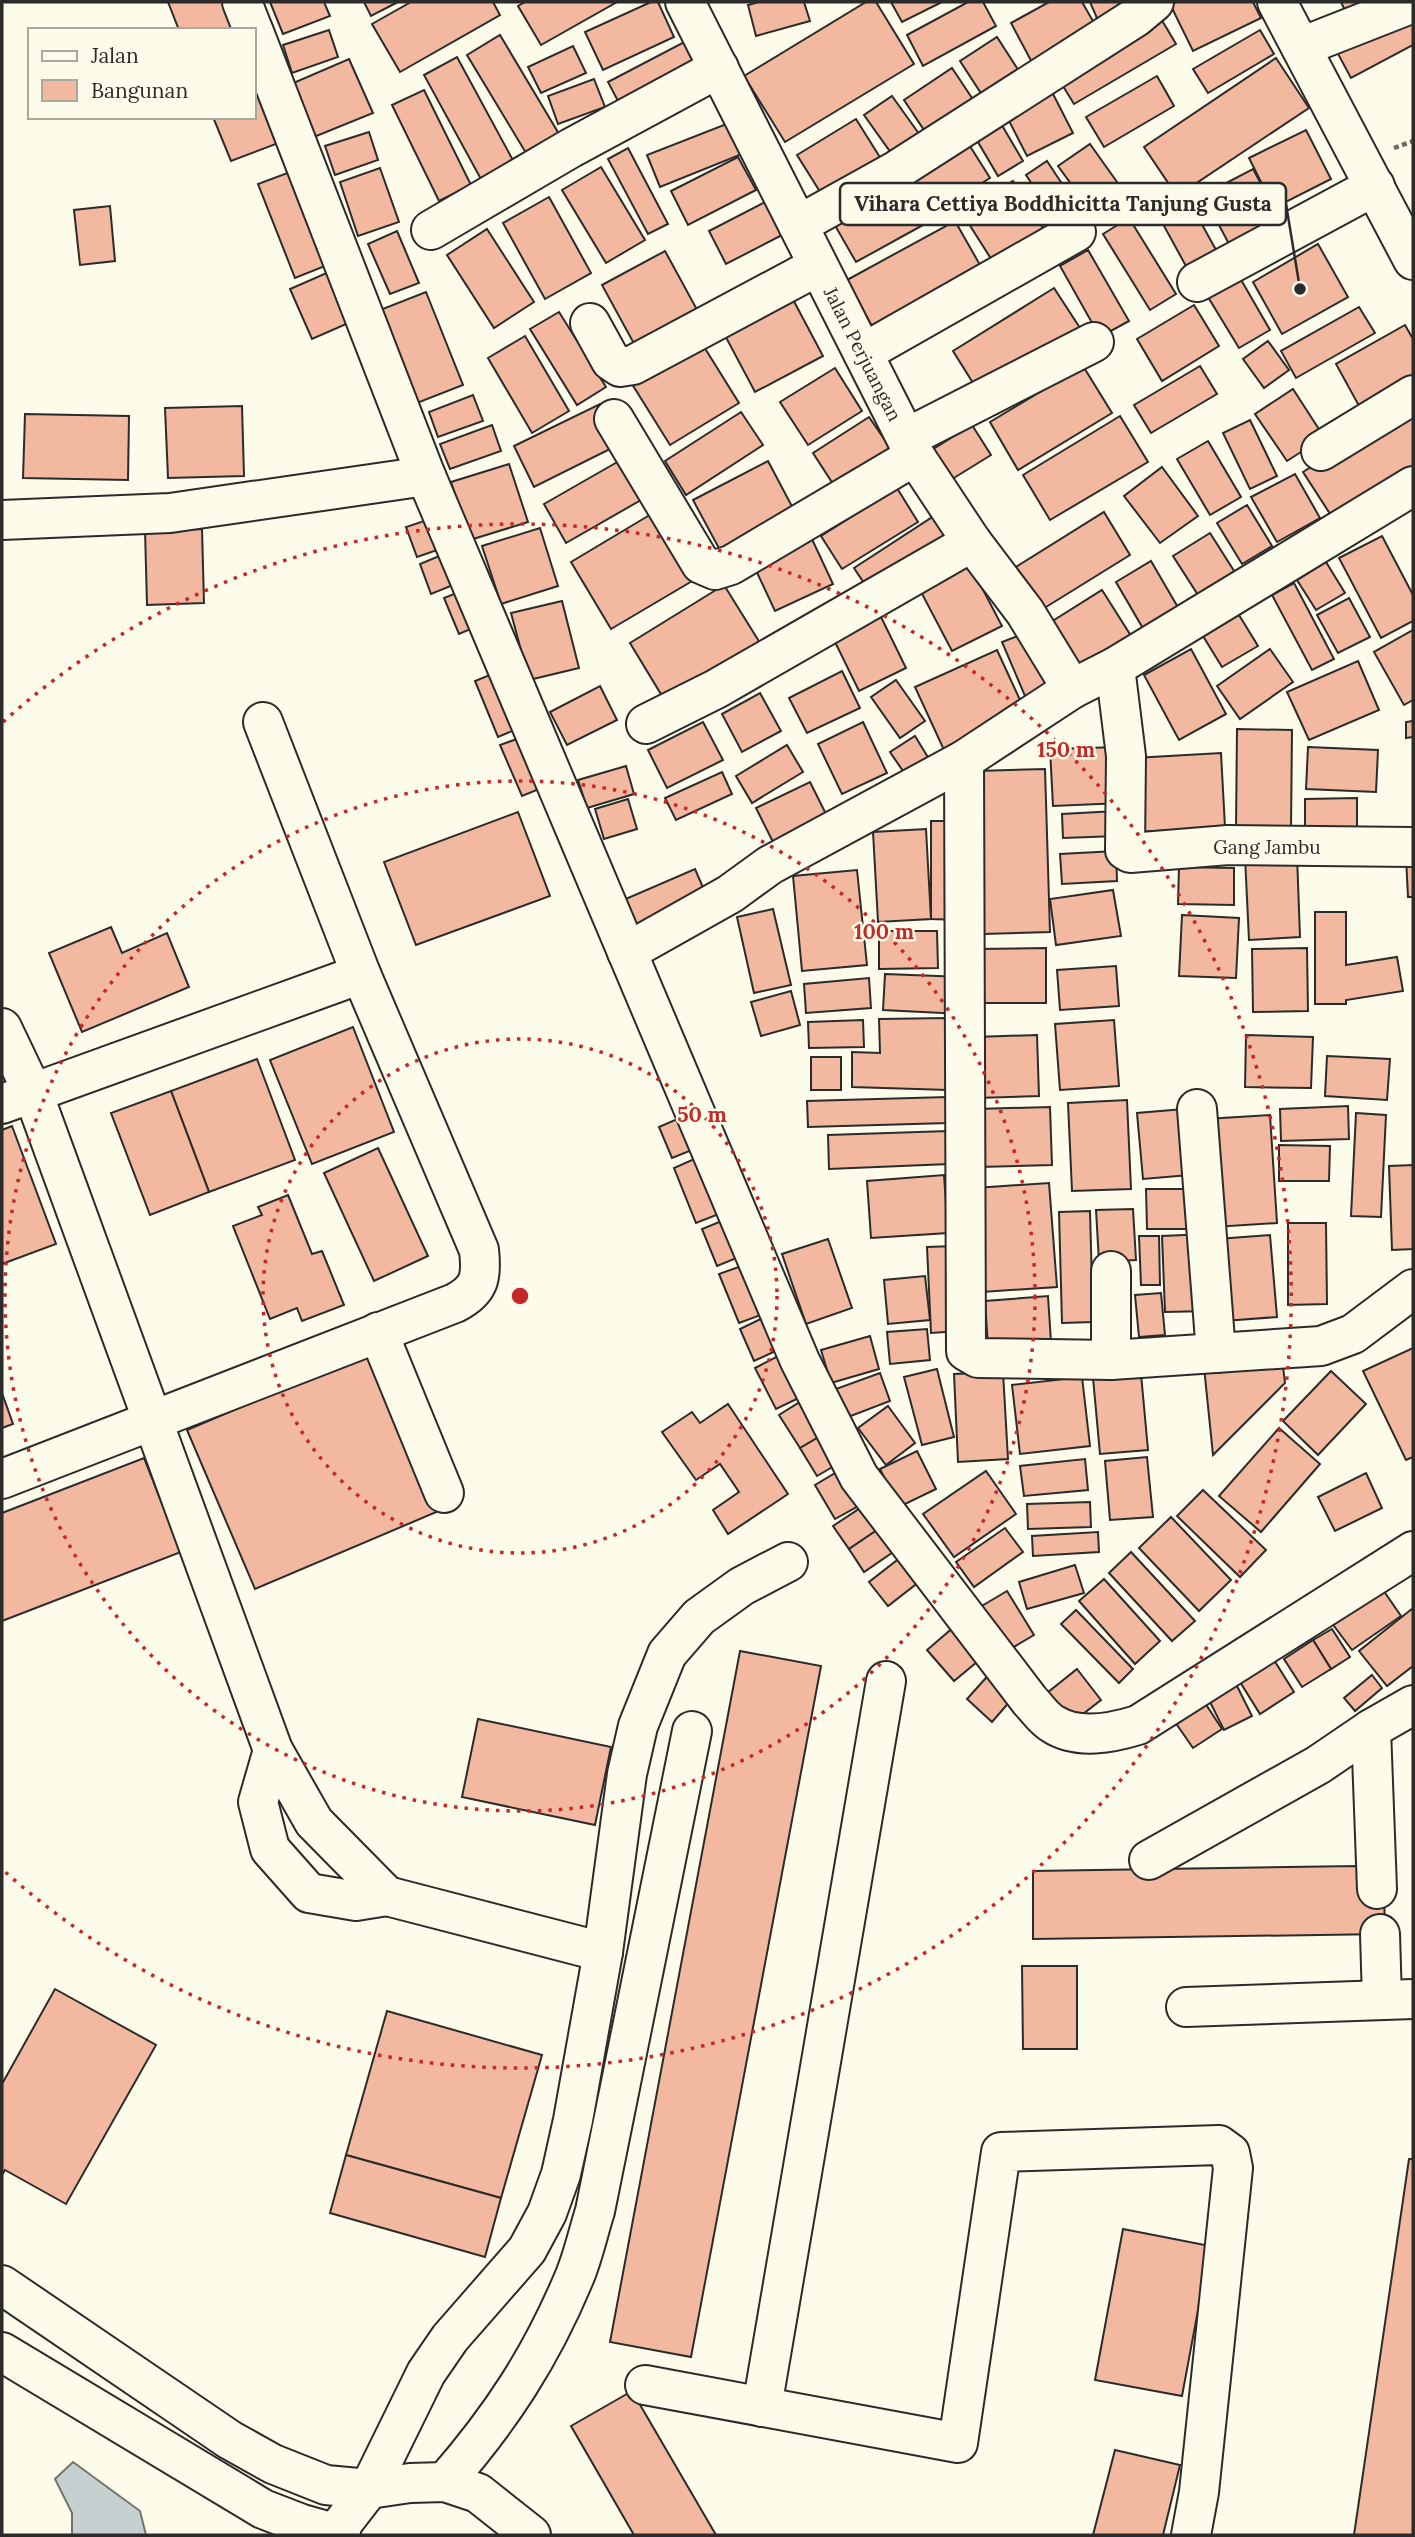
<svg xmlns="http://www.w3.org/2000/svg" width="1415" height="2537" font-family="Lora,serif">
<rect width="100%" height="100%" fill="#fdfbea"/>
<!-- water -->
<path fill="#c7d0d0" stroke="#74746e" stroke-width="2" d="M73 2462 140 2511 146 2535H72V2513L55 2479Z"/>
<!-- building -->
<g fill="#f2b8a0" stroke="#2b2b2b" stroke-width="2">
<path d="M168 2H226L237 30H179Z"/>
<path d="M270 2H324L330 16 283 34Z"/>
<path d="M364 2H398L371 16Z"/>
<path d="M411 2H493L500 15 400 72 372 24Z"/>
<path d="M525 2H617L541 45 518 6Z"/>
<path d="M651 2H658L674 37 603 70 585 32Z"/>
<path d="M759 2H804L810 21 756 36 748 5Z"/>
<path d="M866 2H876L914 64 785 142 744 76Z"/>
<path d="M891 2H942L902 22Z"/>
<path d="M968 2H983L996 26 923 66 907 35Z"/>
<path d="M1049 2H1082L1101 35 1036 70 1011 23Z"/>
<path d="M1090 2H1128L1102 30Z"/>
<path d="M1176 2H1253L1261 18 1193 51 1170 4Z"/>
<path d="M1341 2H1374L1347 15Z"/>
<path d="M1413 11V45L1351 78 1337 52Z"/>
<path d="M1157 12 1176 44 1074 104 1055 73Z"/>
<path d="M329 30 338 57 292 73 283 45Z"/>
<path d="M1260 30 1274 54 1208 93 1193 69Z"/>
<path d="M500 35 559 134 526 153 467 55Z"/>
<path d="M997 37 1024 79 988 104 960 61Z"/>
<path d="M690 39 702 60 619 103 608 82Z"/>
<path d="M573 46 586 73 541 93 528 67Z"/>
<path d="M457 57 515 164 482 181 424 75Z"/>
<path d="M1276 58 1309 108 1177 196 1144 147Z"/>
<path d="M349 59 373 113 314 137 291 84Z"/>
<path d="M952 68 982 113 934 145 904 100Z"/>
<path d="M254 72 281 142 231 161 213 117H254Z"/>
<path d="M1157 76 1174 106 1104 147 1086 117Z"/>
<path d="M594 79 605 107 558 124 548 96Z"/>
<path d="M424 90 471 185 439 201 392 105Z"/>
<path d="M1051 90 1073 133 1027 156 1005 113Z"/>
<path d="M892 96 927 145 899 164 864 115Z"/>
<path d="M856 119 886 167 827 203 797 155Z"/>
<path d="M1000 122 1023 161 998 176 975 137Z"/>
<path d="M729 123 742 154 660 187 647 155Z"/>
<path d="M1306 130 1331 179 1274 208 1249 158Z"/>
<path d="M369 132 378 160 335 175 325 146Z"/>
<path d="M968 143 990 178 926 218 904 182Z"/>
<path d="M1090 144 1127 196 1096 218 1058 166Z"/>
<path d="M628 148 668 224 648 234 608 159Z"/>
<path d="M738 157 756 190 688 225 671 191Z"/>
<path d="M1047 161 1082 214 1061 228 1026 175Z"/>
<path d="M601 167 645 240 606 263 562 190Z"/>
<path d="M380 168 399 222 358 236 340 182Z"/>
<path d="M298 169 335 262 295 278 258 184Z"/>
<path d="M1253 169 1287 232 1237 259 1203 195Z"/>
<path d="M1013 181 1046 233 995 265 962 213Z"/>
<path d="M900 185 923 225 856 262 833 222Z"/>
<path d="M549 197 591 273 545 299 503 223Z"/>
<path d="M1188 199 1221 259 1192 277 1158 215Z"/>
<path d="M767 201 784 234 726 264 709 231Z"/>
<path d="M110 206 115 261 80 265 74 210Z"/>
<path d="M1129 218 1176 294 1150 310 1103 234Z"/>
<path d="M955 221 984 272 875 332 847 280Z"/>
<path d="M487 229 534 302 494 328 447 255Z"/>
<path d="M397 231 419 283 390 294 368 244Z"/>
<path d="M1318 244 1348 297 1282 334 1253 282Z"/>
<path d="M1088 250 1129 321 1100 337 1060 266Z"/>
<path d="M665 251 701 317 638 351 602 285Z"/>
<path d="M338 268 360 318 312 339 290 289Z"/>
<path d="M1240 278 1270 330 1239 348 1208 297Z"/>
<path d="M1054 288 1080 328 978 391 953 351Z"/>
<path d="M426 292 463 385 417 403 380 310Z"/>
<path d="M789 292 823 356 755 392 721 328Z"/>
<path d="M1194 305 1219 346 1162 381 1137 339Z"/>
<path d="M1359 307 1375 333 1296 378 1281 351Z"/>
<path d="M559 312 606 387 577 405 530 329Z"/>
<path d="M1405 325 1413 339V387L1364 415 1336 364Z"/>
<path d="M525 336 569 411 532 433 488 358Z"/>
<path d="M1268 341 1289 370 1264 388 1243 359Z"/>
<path d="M701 342 739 403 670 445 632 384Z"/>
<path d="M1083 366 1112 413 1018 470 990 422Z"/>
<path d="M1200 366 1217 394 1151 433 1134 405Z"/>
<path d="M835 368 862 411 808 445 780 402Z"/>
<path d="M1293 389 1324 437 1287 461 1255 414Z"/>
<path d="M473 395 483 421 438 437 429 412Z"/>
<path d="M1413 403V469L1334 520 1303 472Z"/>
<path d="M600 404 620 444 534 487 514 446Z"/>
<path d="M242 406 244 476 168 478 165 408Z"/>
<path d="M741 412 763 445 686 495 665 461Z"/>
<path d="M25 414 129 416 128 480 23 478Z"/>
<path d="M1120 416 1148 462 1050 520 1023 475Z"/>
<path d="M869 417 893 452 837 490 813 453Z"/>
<path d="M1250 420 1277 476 1250 489 1223 433Z"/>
<path d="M492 425 501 451 450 469 440 444Z"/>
<path d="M972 425 991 455 949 481 930 451Z"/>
<path d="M1208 441 1241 497 1210 515 1177 459Z"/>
<path d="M633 453 655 492 566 543 544 504Z"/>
<path d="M768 461 796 514 721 552 693 500Z"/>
<path d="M509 464 528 522 470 540 451 482Z"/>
<path d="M1162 467 1198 516 1160 543 1124 496Z"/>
<path d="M1295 474 1320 518 1277 542 1251 497Z"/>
<path d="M897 488 918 522 842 569 821 536Z"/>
<path d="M1247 505 1272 546 1242 564 1217 523Z"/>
<path d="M658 510 699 577 611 629 571 562Z"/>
<path d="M1104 512 1130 555 1038 612 1011 570Z"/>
<path d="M439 516 449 546 417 557 406 527Z"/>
<path d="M934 516 951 543 872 595 854 568Z"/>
<path d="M540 528 558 586 501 604 482 546Z"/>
<path d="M202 529 204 603 147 605 145 530Z"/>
<path d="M1210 533 1236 574 1200 598 1173 556Z"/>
<path d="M1382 536 1413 595V621L1381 638 1339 558Z"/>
<path d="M811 537 833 584 775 611 753 564Z"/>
<path d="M451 551 463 581 431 594 420 564Z"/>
<path d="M1151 561 1183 616 1148 637 1116 582Z"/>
<path d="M1326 562 1345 593 1316 610 1297 580Z"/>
<path d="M970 565 1002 626 952 651 920 590Z"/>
<path d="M1294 583 1334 659 1312 670 1272 595Z"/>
<path d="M724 585 765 651 670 709 630 643Z"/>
<path d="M466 589 480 625 459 634 444 598Z"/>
<path d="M1102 590 1133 639 1074 676 1043 627Z"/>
<path d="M1349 598 1370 637 1338 653 1317 615Z"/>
<path d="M562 601 579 668 529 680 511 613Z"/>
<path d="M1239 615 1258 646 1222 667 1203 636Z"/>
<path d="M881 617 906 668 859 691 834 640Z"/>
<path d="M1033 630 1055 684 1025 696 1002 642Z"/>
<path d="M1413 630V700L1404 705 1374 652Z"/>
<path d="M1191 649 1226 714 1179 740 1144 675Z"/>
<path d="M1270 649 1293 682 1240 719 1217 686Z"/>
<path d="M997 650 1026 713 944 750 915 687Z"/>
<path d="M1358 661 1379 710 1309 740 1287 692Z"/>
<path d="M502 670 524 726 498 737 475 681Z"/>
<path d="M842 671 860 708 807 733 789 698Z"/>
<path d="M896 680 925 721 900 738 871 697Z"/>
<path d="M600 686 617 720 567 745 550 712Z"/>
<path d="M760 693 781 731 742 752 722 714Z"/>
<path d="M1413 721V737L1406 738V722Z"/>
<path d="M703 722 723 760 667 788 648 750Z"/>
<path d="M863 722 887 773 842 794 818 744Z"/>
<path d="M1237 729 1292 730 1291 830 1236 829Z"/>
<path d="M528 735 549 785 522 796 500 745Z"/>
<path d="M915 736 929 759 905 774 890 752Z"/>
<path d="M787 745 803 772 752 803 736 776Z"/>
<path d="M1120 747 1122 803 1053 806 1050 749Z"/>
<path d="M1308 747 1378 750 1376 792 1306 789Z"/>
<path d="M1221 753 1225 827 1138 832 1134 758Z"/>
<path d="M626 766 634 794 587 808 578 780Z"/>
<path d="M1045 769 1050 932 983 934 977 771Z"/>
<path d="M722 772 732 794 676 820 665 798Z"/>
<path d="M810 782 829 820 775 846 756 808Z"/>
<path d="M1357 798V827L1305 828V799Z"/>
<path d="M628 799 637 829 604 839 595 809Z"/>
<path d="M1116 811 1117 836 1063 838 1062 814Z"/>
<path d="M518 812 550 896 416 945 384 862Z"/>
<path d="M931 821H960L959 920 931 919Z"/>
<path d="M926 829 931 919 878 922 873 832Z"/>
<path d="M1116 851 1117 881 1062 884 1060 854Z"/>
<path d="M1297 855 1300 937 1249 940 1245 857Z"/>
<path d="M1406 857H1413V897H1408Z"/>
<path d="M1179 867 1234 868V905L1178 904Z"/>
<path d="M695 869 708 899 627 934 614 904Z"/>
<path d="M857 870 867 965 802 971 793 876Z"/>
<path d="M1113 890 1121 936 1056 945 1050 899Z"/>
<path d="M773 909 791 985 754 993 737 917Z"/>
<path d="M1315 912H1346V965L1397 957 1403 991 1346 1000V1004H1315Z"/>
<path d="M1182 915 1239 918 1236 978 1179 976Z"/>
<path d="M111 927 122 953 167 933 189 987 82 1032 49 953Z"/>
<path d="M879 931H937L938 968 879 969Z"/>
<path d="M1046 948V1003H977L976 949Z"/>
<path d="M1307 948 1308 1011 1253 1012 1252 949Z"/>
<path d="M1116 966 1119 1006 1060 1010 1057 970Z"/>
<path d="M885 974 963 977 962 1014 883 1010Z"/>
<path d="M869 978 871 1008 806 1013 804 984Z"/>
<path d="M791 991 800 1025 761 1036 751 1002Z"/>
<path d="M948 1018V1090L852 1087V1052L880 1053 879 1019Z"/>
<path d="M863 1020 864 1047 809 1048 808 1022Z"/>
<path d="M1114 1020 1119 1086 1060 1090 1055 1024Z"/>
<path d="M353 1027 394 1132 312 1164 270 1060Z"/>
<path d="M1037 1035 1039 1096 976 1098 974 1037Z"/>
<path d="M1246 1035 1313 1037 1311 1088 1245 1087Z"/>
<path d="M1327 1056 1390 1059 1387 1100 1325 1096Z"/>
<rect x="811" y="1057" width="30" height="33"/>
<path d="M257 1059 295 1160 209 1192 171 1091Z"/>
<path d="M171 1091 209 1192 150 1215 111 1113Z"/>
<path d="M947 1097 948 1123 808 1127 807 1101Z"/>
<path d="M1127 1100 1131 1189 1072 1191 1068 1103Z"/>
<path d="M1348 1106 1349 1139 1281 1141 1280 1109Z"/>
<path d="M1050 1107 1052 1165 978 1167 976 1109Z"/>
<path d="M1196 1108 1201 1174 1143 1179 1137 1113Z"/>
<path d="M1356 1113 1386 1115 1381 1217 1351 1216Z"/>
<path d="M1270 1115 1277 1223 1214 1227 1206 1119Z"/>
<path d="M684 1116 697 1148 672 1158 659 1127Z"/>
<path d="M12 1126 56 1244 2 1264V1130Z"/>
<path d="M948 1131 949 1164 829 1169 828 1135Z"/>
<path d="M1279 1145 1330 1146 1329 1181H1279Z"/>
<path d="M378 1148 428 1256 374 1281 324 1173Z"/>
<path d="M701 1156 724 1212 696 1223 674 1168Z"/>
<path d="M1413 1165V1249L1392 1250 1389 1166Z"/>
<path d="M944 1175 948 1233 871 1238 867 1181Z"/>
<path d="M1049 1183 1057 1287 982 1292 975 1188Z"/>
<path d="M1146 1189H1202V1229H1147Z"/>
<path d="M288 1195 312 1254 322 1251 344 1305 302 1321 297 1308 270 1319 233 1226 262 1215 258 1207Z"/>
<path d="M1133 1209 1136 1260 1099 1262 1096 1210Z"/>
<path d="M1090 1211 1093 1322 1062 1323 1059 1212Z"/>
<path d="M729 1218 744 1255 717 1266 702 1229Z"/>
<path d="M1288 1223H1326L1327 1304 1288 1305Z"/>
<path d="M1206 1234 1209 1311 1165 1312 1162 1236Z"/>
<path d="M1270 1235 1277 1317 1224 1321 1217 1239Z"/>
<path d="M1139 1236H1159L1160 1285H1141Z"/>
<path d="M828 1239 852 1308 806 1324 782 1254Z"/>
<path d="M956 1246 959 1331 931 1333 927 1247Z"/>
<path d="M747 1264 766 1313 739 1323 719 1274Z"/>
<path d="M925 1276 930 1320 888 1324 884 1280Z"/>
<path d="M1161 1293 1165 1335 1139 1337 1135 1295Z"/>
<path d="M1048 1296 1051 1342 988 1346 985 1301Z"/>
<path d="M767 1316 782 1348 754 1361 740 1329Z"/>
<path d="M927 1329 930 1360 890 1364 887 1332Z"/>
<path d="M870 1336 879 1369 831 1383 821 1350Z"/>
<path d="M1413 1348V1457L1406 1460 1363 1371Z"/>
<path d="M373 1351 441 1510 255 1589 187 1430Z"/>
<path d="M782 1354 803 1396 776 1409 755 1368Z"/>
<path d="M1282 1358 1285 1383 1213 1455 1204 1367Z"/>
<path d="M937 1369 954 1437 922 1445 904 1377Z"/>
<path d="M1331 1371 1366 1404 1318 1455 1283 1421Z"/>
<path d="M1003 1372 1008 1459 958 1462 954 1374Z"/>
<path d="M880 1373 890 1401 843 1419 833 1390Z"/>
<path d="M1141 1374 1148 1450 1100 1454 1093 1378Z"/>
<path d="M1082 1377 1090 1446 1020 1454 1012 1385Z"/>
<path d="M2 1393 13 1424 2 1428Z"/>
<path d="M803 1400 824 1434 800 1448 779 1415Z"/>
<path d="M728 1404 788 1494 728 1534 713 1510 739 1492 720 1464 696 1480 662 1432 692 1412 700 1423Z"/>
<path d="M888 1406 915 1443 886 1465 858 1428Z"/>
<path d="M1279 1428 1320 1464 1261 1532 1219 1496Z"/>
<path d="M824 1434 841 1462 817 1476 800 1448Z"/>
<path d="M917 1451 936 1489 899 1507 880 1469Z"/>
<path d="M1147 1457 1153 1517 1110 1520 1105 1461Z"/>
<path d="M144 1458 181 1552 2 1621V1513Z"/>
<path d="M1085 1459 1088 1490 1024 1496 1020 1466Z"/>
<path d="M842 1469 862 1504 835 1519 815 1485Z"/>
<path d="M986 1471 1016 1514 954 1557 923 1514Z"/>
<path d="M1366 1473 1382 1508 1335 1531 1318 1497Z"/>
<path d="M1203 1490 1266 1550 1240 1577 1177 1516Z"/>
<path d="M1090 1502 1091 1527 1028 1529 1027 1504Z"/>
<path d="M868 1503 883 1526 849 1549 833 1526Z"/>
<path d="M1171 1517 1231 1580 1199 1611 1139 1548Z"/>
<path d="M883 1526 899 1548 864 1572 849 1549Z"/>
<path d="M1005 1528 1023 1552 974 1587 956 1562Z"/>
<path d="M1098 1532 1099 1552 1033 1556 1032 1536Z"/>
<path d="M1131 1552 1195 1621 1172 1641 1109 1573Z"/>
<path d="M905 1554 924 1578 888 1606 869 1582Z"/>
<path d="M1075 1565 1084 1593 1027 1609 1019 1582Z"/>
<path d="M1104 1579 1160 1641 1135 1664 1079 1601Z"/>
<path d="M1381 1587 1401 1616 1352 1650 1331 1622Z"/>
<path d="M1007 1591 1034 1635 1002 1654 975 1610Z"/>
<path d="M1413 1608V1666L1387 1686 1359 1651Z"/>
<path d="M1076 1610 1133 1669 1119 1683 1061 1624Z"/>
<path d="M955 1626 983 1657 954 1681 927 1650Z"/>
<path d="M1332 1629 1350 1657 1331 1669 1313 1640Z"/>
<path d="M1313 1640 1331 1669 1302 1687 1284 1659Z"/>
<path d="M740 1651 821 1666 691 2357 610 2342Z"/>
<path d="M1274 1660 1294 1692 1260 1714 1240 1682Z"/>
<path d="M1077 1669 1101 1700 1070 1724 1047 1693Z"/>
<path d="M993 1670 1018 1692 992 1722 967 1699Z"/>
<path d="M1372 1675 1382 1688 1355 1711 1344 1698Z"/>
<path d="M1236 1684 1252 1716 1224 1730 1208 1698Z"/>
<path d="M1205 1703 1222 1729 1193 1748 1175 1722Z"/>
<path d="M478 1719 611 1747 595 1825 462 1797Z"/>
<path d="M1357 1866V1889H1384L1385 1934 1033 1939V1871Z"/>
<path d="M1022 1966H1077V2049H1023Z"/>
<path d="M55 1989 156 2045 66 2204 5 2170 2 2175V2084Z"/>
<path d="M387 2011 542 2055 501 2198 346 2155Z"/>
<path d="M346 2155 501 2198 485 2257 330 2213Z"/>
<path d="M1409 2159H1413V2535H1354Z"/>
<path d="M1123 2229 1210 2246 1182 2396 1095 2380Z"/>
<path d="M632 2391 716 2535H634L571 2426Z"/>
<path d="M1115 2450 1180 2465 1163 2535H1093Z"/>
</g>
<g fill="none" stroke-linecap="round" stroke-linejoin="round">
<defs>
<g id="minor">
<path d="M242 2 253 30"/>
<path d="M685 2 915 456 972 542 1025 612 1072 689"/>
<path d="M1277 2 1413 260"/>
<path d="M254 32 426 476 800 1361 859 1477 1030 1701C1037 1708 1044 1719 1053 1724 1078 1740 1112 1733 1138 1725L1413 1551"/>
<path d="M1301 47 1413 3"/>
<path d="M798 225 897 170 1136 17 1154 2"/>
<path d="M431 230 571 148 719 68"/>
<path d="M1197 282 1375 186"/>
<path d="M590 323 611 361 620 367 633 365 818 266"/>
<path d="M863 353 1076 232"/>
<path d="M614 419 701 564 715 570 731 565 915 456"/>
<path d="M907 439 922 430 1094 342"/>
<path d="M1321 451 1413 395"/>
<path d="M2 520 170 513 426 476"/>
<path d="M1115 667 1126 756 1125 850 1130 853 1228 845 1413 847"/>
<path d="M646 724 716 689 972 542"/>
<path d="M964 760 966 1351 978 1358 1111 1360 1321 1346 1353 1334 1413 1289"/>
<path d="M627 952 730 894 770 865 964 760 1072 689 1115 667 1413 486"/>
<path d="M2 1028 33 1093 273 1750 314 1822 387 1896 603 1952"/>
<path d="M2 1104 361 974"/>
<path d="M1197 1109 1216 1353"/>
<path d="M1111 1271V1360"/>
<path d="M378 1332 444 1493"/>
<path d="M2 1479 455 1303C480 1290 482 1277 479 1250L361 974 263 722"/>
<path d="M1371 1729 1377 1889"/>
<path d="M273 1750 258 1802 270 1849 309 1893 356 1901 387 1896"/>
<path d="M1149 1860 1318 1765 1371 1729 1413 1705"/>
<path d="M1380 1934 1382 2000"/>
<path d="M1186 2007 1413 1999"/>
<path d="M2 2285 230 2440 273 2464 326 2485 369 2489 410 2483 445 2482 478 2493 531 2535"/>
<path d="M2 2352 263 2509 302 2524 341 2535"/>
<path d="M645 2385 958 2443 1001 2152 1219 2145 1230 2153 1233 2168 1199 2492 1191 2535"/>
<path d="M762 2407 886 1681"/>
<path d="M445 2482C501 2418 541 2357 574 2278 583 2257 588 2233 595 2211L692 1731"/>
<path d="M335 2533 369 2489 426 2373 450 2338 527 2250 547 2213 561 2174 573 2120 603 1952 627 1774 638 1726 667 1654 699 1617 742 1586 788 1562"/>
</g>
</defs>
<!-- minor casing -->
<use href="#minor" stroke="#2b2b2b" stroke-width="42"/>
<!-- path -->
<path stroke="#6a6964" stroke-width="4.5" stroke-dasharray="5 3.5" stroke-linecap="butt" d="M1394 148 1413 141"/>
<!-- minor -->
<use href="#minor" stroke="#fdfbea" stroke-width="38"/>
</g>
<!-- distance rings -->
<g fill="none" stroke="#c62828" stroke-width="3.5" stroke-dasharray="3.5 7">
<circle cx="520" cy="1296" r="257"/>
<circle cx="520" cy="1296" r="515"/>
<path d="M3 722A772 772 0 1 1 3 1870"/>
</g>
<g text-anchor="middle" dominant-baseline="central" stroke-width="5" stroke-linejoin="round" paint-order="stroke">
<!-- street labels -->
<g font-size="19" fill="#2b2b2b" stroke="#fdfbea">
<text transform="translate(863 354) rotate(63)">Jalan Perjuangan</text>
<text x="1267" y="847">Gang Jambu</text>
</g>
</g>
<circle cx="520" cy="1296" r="10" fill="#c62828" stroke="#fdfbea" stroke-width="3.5"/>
<g font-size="21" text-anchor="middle" font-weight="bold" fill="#c62828" stroke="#fdfbea" stroke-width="5" stroke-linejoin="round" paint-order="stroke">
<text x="1066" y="757">150 m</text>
<text x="884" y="939">100 m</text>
<text x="702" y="1122">50 m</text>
</g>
<!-- callouts -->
<path fill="none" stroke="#2b2b2b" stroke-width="2.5" d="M1300 289L1286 204"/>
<circle fill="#2b2b2b" stroke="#fdfbea" stroke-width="2.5" cx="1300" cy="289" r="7"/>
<rect fill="#fdfbea" stroke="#2b2b2b" stroke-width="2.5" x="840" y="183" width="446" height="42" rx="7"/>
<g font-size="21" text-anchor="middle" font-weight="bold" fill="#2b2b2b">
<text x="1063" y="211">Vihara Cettiya Boddhicitta Tanjung Gusta</text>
</g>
<!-- border -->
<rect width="1415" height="2537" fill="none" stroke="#2b2b2b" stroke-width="7"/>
<!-- legend -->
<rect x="28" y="28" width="228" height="91" fill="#fdfbea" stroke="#a9a89e" stroke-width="2"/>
<rect x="42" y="51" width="35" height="10" fill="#fdfbea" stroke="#a9a89e" stroke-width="2"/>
<text x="91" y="63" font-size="21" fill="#2b2b2b">Jalan</text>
<rect x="42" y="80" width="35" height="21" fill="#f2b8a0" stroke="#a9a89e" stroke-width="2"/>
<text x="91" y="98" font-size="21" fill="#2b2b2b">Bangunan</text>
</svg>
